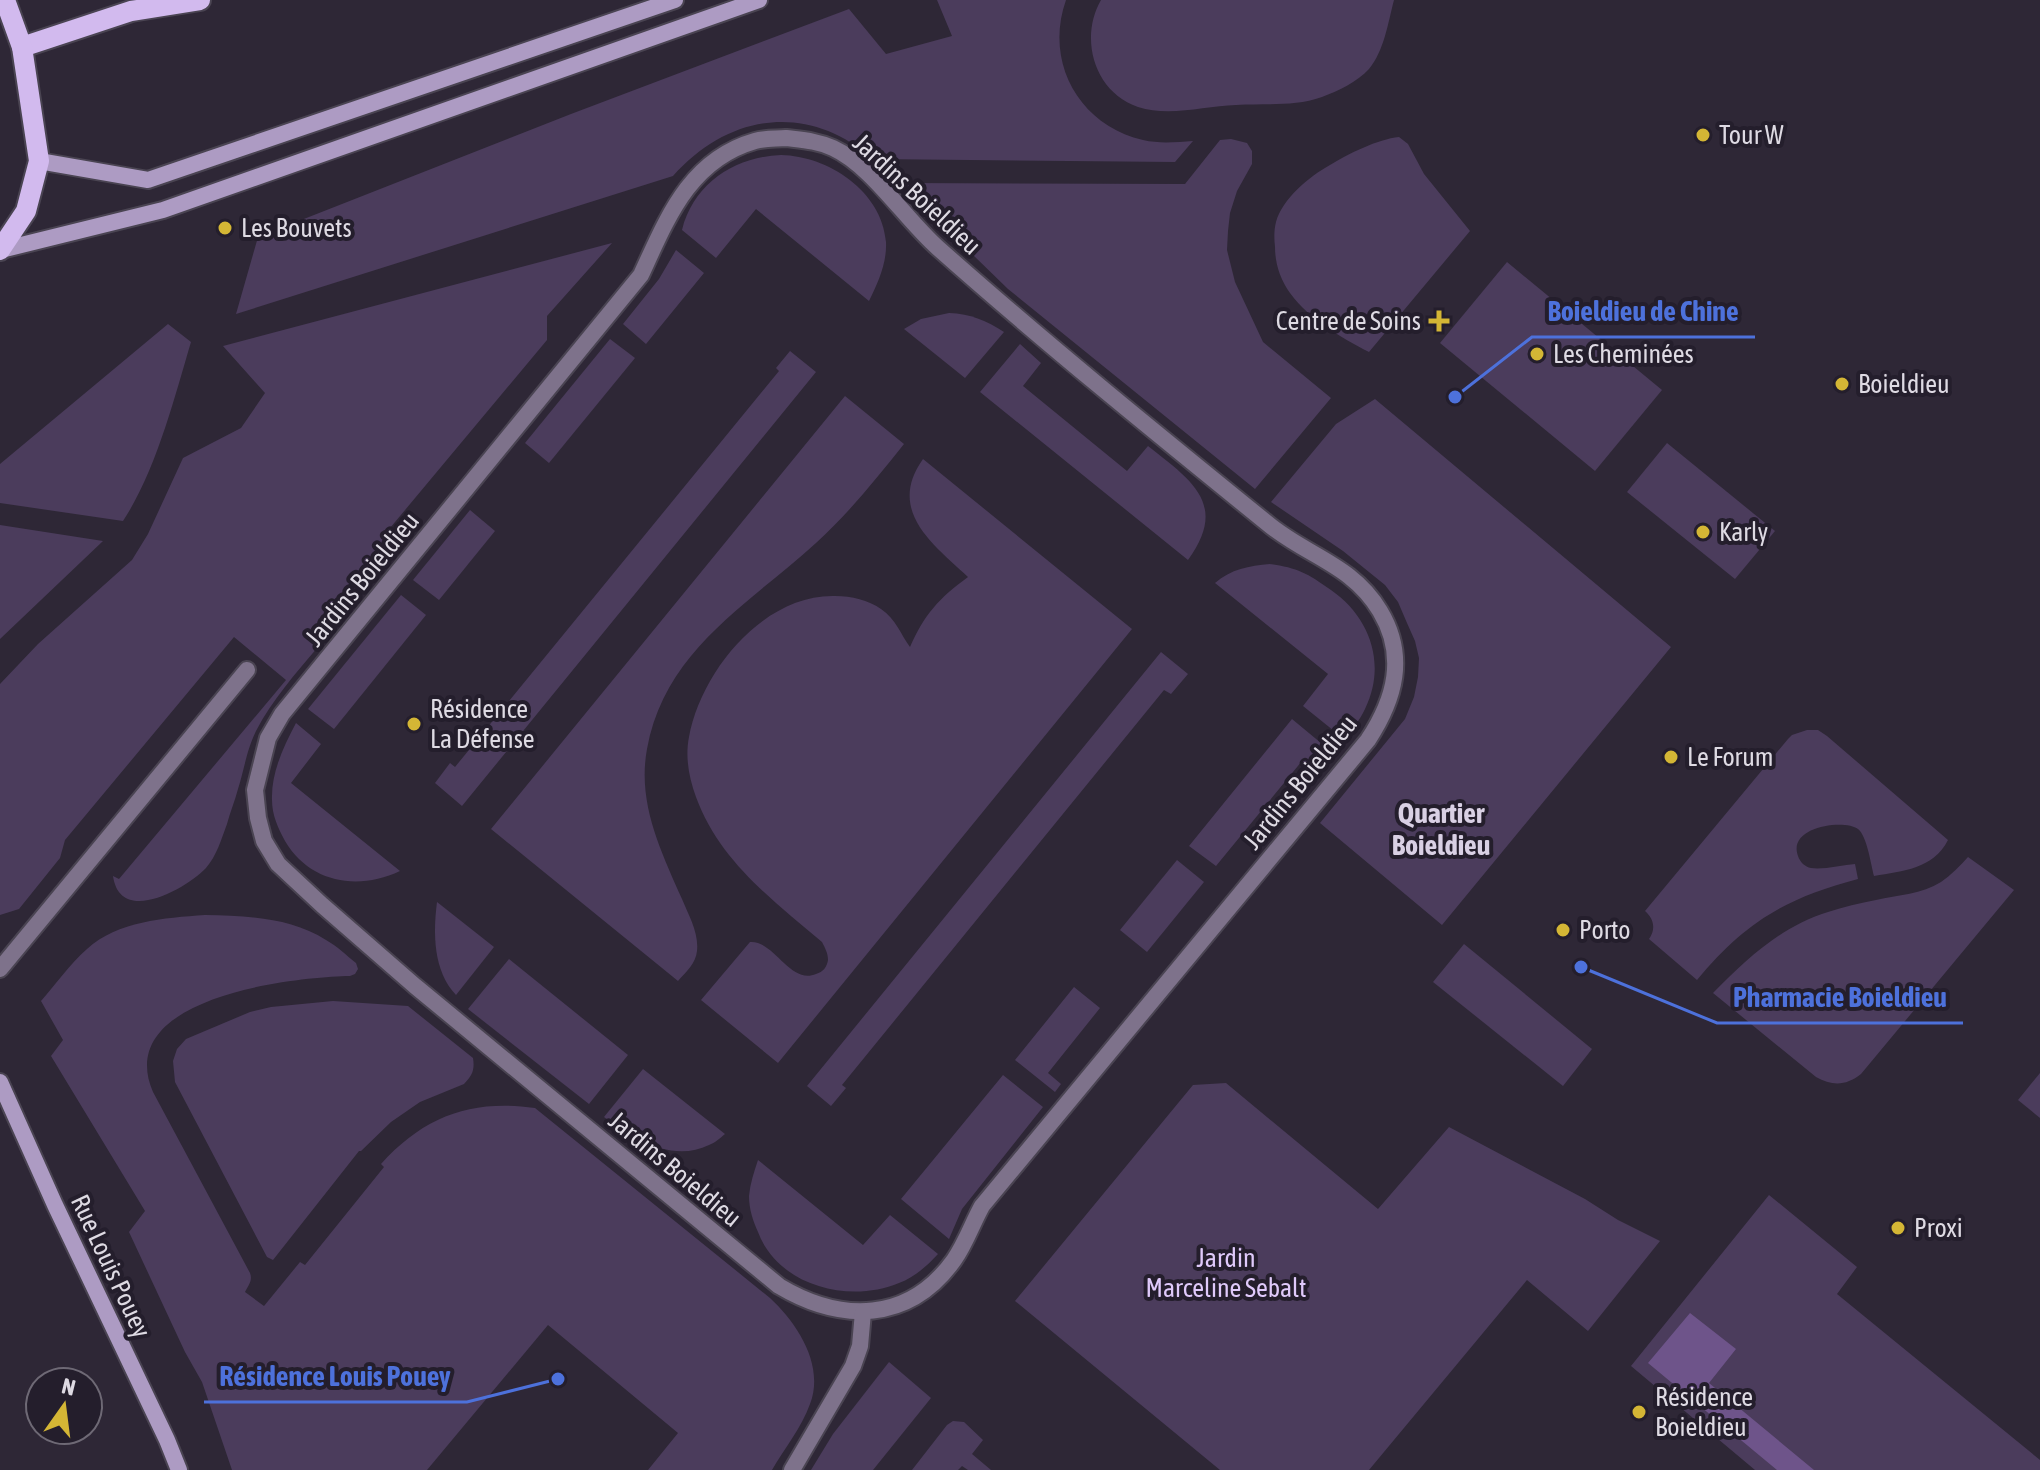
<svg xmlns="http://www.w3.org/2000/svg" width="2040" height="1470" font-family="'Asap Condensed',sans-serif">
<rect width="100%" height="100%" fill="#2e2736"/>
<!-- green -->
<g fill="#4b3c5c">
<path d="M937 0H1066C1044 62 1079 125 1143 140 1160 144 1177 142 1193 141L1175 162 873 159C808 102 729 113 673 176L236 314 258 237 571 114 849 9 886 54 952 36Z"/>
<path d="M1101 0H1394C1388 23 1384 51 1369 69 1357 82 1338 91 1322 97 1294 107 1265 103 1236 105 1205 106 1169 117 1138 107 1094 92 1079 38 1101 0Z"/>
<path d="M1399 137 1408 144 1424 174 1470 231 1369 352C1340 337 1310 320 1290 293 1280 279 1275 263 1275 247 1274 238 1274 230 1276 222 1282 199 1310 176 1330 165 1348 154 1378 139 1399 137Z"/>
<path d="M1231 139 1247 143 1252 151V164L1237 191 1230 213 1228 231 1227 250 1235 282 1263 342 1331 398 1255 489 1008 289 899 183 1185 184 1220 140Z"/>
<path d="M781 155C828 156 882 191 886 242 887 263 878 283 869 301L756 209 716 258 682 230C694 183 735 157 781 155Z"/>
<path d="M612 243 547 316V340L385 534 400 547C372 580 345 613 318 647 296 673 272 700 256 731 246 752 245 767 238 789 235 801 230 812 227 824 221 840 217 855 206 868 186 889 120 926 113 876L119 879 286 680 234 637 65 840 60 858 19 909 0 915V684L38 644 132 560 148 534 183 458 241 428 265 393 223 346Z"/>
<path d="M676 250 704 273 646 344 623 324 659 279Z"/>
<path d="M1507 262 1662 390 1595 471 1440 343Z"/>
<path d="M949 313C971 314 985 320 1004 332L965 378 904 329 921 319Z"/>
<path d="M168 324 191 342C174 399 156 471 123 521L0 503V464Z"/>
<path d="M610 339 635 358 549 463 525 443Z"/>
<path d="M1020 344 1041 363 1023 386 1127 471 1148 446C1191 480 1229 504 1188 560L980 392Z"/>
<path d="M790 351 816 372 462 806 435 783 450 763 455 767 779 371 776 368Z"/>
<path d="M845 396 904 444C876 479 849 513 816 543 748 605 665 650 647 749 637 803 661 851 682 899 689 916 699 933 697 951 696 963 686 972 678 981L491 829Z"/>
<path d="M1375 399 1671 647 1442 925 1320 823 1405 719 1414 697 1418 677 1419 658 1415 641 1407 623 1398 602 1385 585 1343 551 1271 502 1336 424Z"/>
<path d="M1667 443 1775 531 1735 579 1627 492Z"/>
<path d="M923 459 1132 629 778 1063 701 1000 750 942C774 940 790 985 816 974 823 972 827 967 828 960 828 953 825 948 822 942 772 900 719 860 696 797 689 778 685 757 689 737 701 671 764 594 835 596 852 596 868 600 881 609 896 619 901 635 910 647 924 615 939 598 968 577 934 545 886 511 923 459Z"/>
<path d="M470 510 495 531 439 600 413 580Z"/>
<path d="M0 525 103 541 0 639Z"/>
<path d="M1270 564C1298 568 1307 573 1331 590 1370 617 1387 664 1365 709 1360 720 1352 729 1344 739L1303 706 1328 674 1215 583C1231 569 1249 566 1270 564Z"/>
<path d="M401 595 426 615 334 729 308 709Z"/>
<path d="M1161 652 1188 674 1171 694 1164 690 842 1085 846 1088 831 1106 807 1086Z"/>
<path d="M1292 719 1333 753 1317 772 1302 761 1216 866 1189 846Z"/>
<path d="M296 723 321 744 291 783 400 871C358 891 310 883 285 841 278 828 272 815 272 800 271 772 284 746 296 723Z"/>
<path d="M1807 730H1818L1827 736 1948 840C1933 869 1903 871 1874 876 1871 865 1867 836 1858 829 1845 819 1787 826 1798 856 1800 862 1805 867 1811 868 1822 870 1843 865 1855 864L1858 879C1786 898 1745 922 1697 980L1649 939C1656 929 1654 919 1645 911L1788 739 1792 735Z"/>
<path d="M1968 857 2014 890 1861 1074C1846 1086 1832 1086 1816 1077L1713 993C1748 958 1780 927 1828 912 1843 907 1860 903 1876 900 1898 895 1922 894 1941 882 1951 875 1960 866 1968 857Z"/>
<path d="M1177 860 1204 882 1147 952 1120 930Z"/>
<path d="M437 902 494 947 456 995C433 971 433 933 437 902Z"/>
<path d="M205 915C246 916 290 917 326 940 337 946 346 955 356 963L358 969 355 974 350 976C293 977 112 997 153 1092L250 1273C253 1281 248 1286 245 1292L264 1306 300 1262 305 1265 384 1167 381 1164C424 1116 472 1099 535 1108L770 1298C797 1323 825 1365 810 1404 802 1427 784 1449 772 1470H648L678 1433 548 1325 427 1470H232L202 1382 185 1352 129 1232 145 1211 51 1056 63 1040 41 1001C56 984 70 964 87 949 118 921 164 918 205 915Z"/>
<path d="M1464 944 1592 1049 1563 1086 1433 982Z"/>
<path d="M509 959 628 1055 589 1104 468 1009Z"/>
<path d="M1074 987 1100 1008 1048 1073 1061 1084 1055 1092 1015 1060Z"/>
<path d="M333 1001 408 1006 473 1058C475 1070 472 1076 464 1084L420 1102 391 1122 361 1151H359L273 1260 267 1257 175 1082 173 1061 177 1049 186 1039 250 1012 271 1007Z"/>
<path d="M643 1069 725 1134C720 1138 715 1143 709 1145 673 1163 632 1139 604 1117Z"/>
<path d="M2040 1073V1118L2018 1100Z"/>
<path d="M1003 1075 1043 1107 962 1209 949 1239 901 1199Z"/>
<path d="M1226 1083 1378 1209 1449 1127 1585 1199 1618 1220 1660 1241 1588 1331 1527 1280 1369 1470H1220L1015 1301 1193 1085Z"/>
<path d="M758 1160 863 1245 890 1215 938 1254C927 1266 915 1277 899 1283 849 1304 778 1286 758 1232 753 1221 749 1209 749 1196 750 1184 754 1172 758 1160Z"/>
<path d="M1769 1195 1857 1267 1837 1294 2040 1460V1470H1755L1631 1366Z"/>
<path d="M889 1362 931 1398 873 1470H811L833 1434Z"/>
<path d="M953 1421 964 1422 983 1440 972 1454 991 1470H968L962 1466 958 1470H912L947 1425Z"/>
</g>
<!-- water -->
<path fill="#6e548a" d="M1690 1313 1736 1349 1709 1383 1814 1470H1777L1648 1363Z"/>
<g fill="none" stroke-linecap="round" stroke-linejoin="round">
<defs>
<g id="lane">
<path d="M786 138C802 140 818 141 833 148 872 166 905 219 938 248 1045 343 1156 433 1267 523 1306 556 1352 564 1380 611 1407 656 1395 699 1368 740L982 1206C972 1224 966 1243 954 1260 909 1323 841 1323 779 1286L415 986 322 905 278 864 264 841 258 818 255 790 268 738 282 714 641 275C667 219 689 160 755 141 765 138 776 139 786 138Z"/>
<path d="M0 969 247 670"/>
<path d="M792 1470 853 1366 860 1346 863 1312"/>
</g>
<g id="secondary">
<path d="M39 161 148 180 675 0"/>
<path d="M1 250 163 210 759 0"/>
<path d="M0 1082 55 1205 167 1440 179 1470"/>
</g>
<g id="primary">
<path d="M22 47 131 11 200 0"/>
<path d="M0 250 26 211 39 161 22 47 5 0"/>
</g>
</defs>
<!-- lane casing -->
<use href="#lane" stroke="#4a4452" stroke-width="20"/>
<!-- secondary casing -->
<use href="#secondary" stroke="#4a4452" stroke-width="20"/>
<!-- primary casing -->
<use href="#primary" stroke="#4a4452" stroke-width="24"/>
<!-- lane -->
<use href="#lane" stroke="#7e728b" stroke-width="16"/>
<!-- secondary -->
<use href="#secondary" stroke="#ad9bc3" stroke-width="16"/>
<!-- primary -->
<use href="#primary" stroke="#d2baee" stroke-width="20"/>
</g>
<!-- markers -->
<g fill="#d4b635" stroke="#241e2c" stroke-width="3">
<circle cx="1703" cy="135" r="8"/>
<circle cx="225" cy="228" r="8"/>
<path d="M1435 309h8v8h8v8h-8v8h-8v-8h-8v-8h8z"/>
<circle cx="1537" cy="354" r="8"/>
<circle cx="1842" cy="384" r="8"/>
<circle cx="1703" cy="532" r="8"/>
<circle cx="414" cy="724" r="8"/>
<circle cx="1671" cy="757" r="8"/>
<circle cx="1563" cy="930" r="8"/>
<circle cx="1898" cy="1228" r="8"/>
<circle cx="1639" cy="1412" r="8"/>
</g>
<g text-anchor="middle" dominant-baseline="central" stroke-width="8" stroke-linejoin="round" paint-order="stroke">
<!-- poi labels -->
<g font-size="26" fill="#dedae3" stroke="#241e2c" text-anchor="start">
<text x="1719" y="135">Tour W</text>
<text x="241" y="228">Les Bouvets</text>
<text x="1421" y="321" text-anchor="end">Centre de Soins</text>
<text x="1553" y="354">Les Cheminées</text>
<text x="1858" y="384">Boieldieu</text>
<text x="1719" y="532">Karly</text>
<text x="430" y="709">Résidence<tspan x="430" dy="30">La Défense</tspan></text>
<text x="1687" y="757">Le Forum</text>
<text x="1579" y="930">Porto</text>
<text x="1914" y="1228">Proxi</text>
<text x="1655" y="1397">Résidence<tspan x="1655" dy="30">Boieldieu</tspan></text>
</g>
<!-- street labels -->
<g font-size="26" fill="#dedae3" stroke="#241e2c">
<text transform="translate(917 194) rotate(43)">Jardins Boieldieu</text>
<text transform="translate(362 579) rotate(-51)">Jardins Boieldieu</text>
<text transform="translate(1300 782) rotate(-51)">Jardins Boieldieu</text>
<text transform="translate(675 1169) rotate(40)">Jardins Boieldieu</text>
<text transform="translate(111 1266) rotate(65)">Rue Louis Pouey</text>
</g>
<!-- park labels -->
<g font-size="26" fill="#dfc9fa" stroke="#241e2c">
<text x="1226" y="1258">Jardin<tspan x="1226" dy="30">Marceline Sebalt</tspan></text>
</g>
<!-- neighbourhood labels -->
<g font-size="28" font-weight="bold" fill="#d9d0e4" stroke="#241e2c">
<text x="1441" y="813">Quartier<tspan x="1441" dy="32">Boieldieu</tspan></text>
</g>
</g>
<!-- callouts -->
<path fill="none" stroke="#4d71db" stroke-width="3" d="M1455 397L1532 337H1755M1581 967L1717 1023H1963M558 1379L467 1402H204"/>
<g fill="#4d71db" stroke="#241e2c" stroke-width="3">
<circle cx="1455" cy="397" r="8"/>
<circle cx="1581" cy="967" r="8"/>
<circle cx="558" cy="1379" r="8"/>
</g>
<g font-size="28" text-anchor="middle" font-weight="bold" fill="#4d71db" stroke="#241e2c" stroke-width="8" stroke-linejoin="round" paint-order="stroke">
<text x="1643" y="321">Boieldieu de Chine</text>
<text x="1840" y="1007">Pharmacie Boieldieu</text>
<text x="335" y="1386">Résidence Louis Pouey</text>
</g>
<!-- north arrow -->
<g transform="translate(64 1406) rotate(14)"><circle r="38" fill="#241e2c" stroke="#6e6975" stroke-width="2"/>
<path d="M0-6L14 30L0 20L-14 30Z" fill="#d4b635"/>
<text y="-12" font-size="22" font-weight="bold" text-anchor="middle" fill="#dedae3">N</text>
</g>
</svg>
